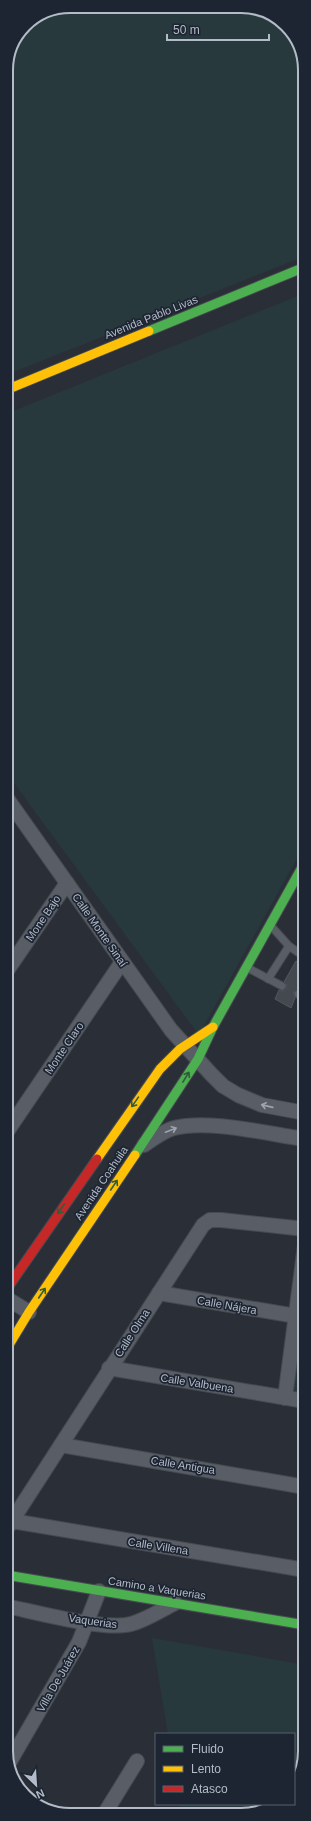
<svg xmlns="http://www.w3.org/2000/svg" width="311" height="1821" font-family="Helvetica,sans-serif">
<rect width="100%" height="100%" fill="#2a2f37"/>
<!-- green -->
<g fill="#27393d">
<path d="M70 6 257 8 289 28 305 66V256L6 375V66L25 25Z"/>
<path d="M305 293V844L199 1035 6 772V414Z"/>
<path d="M305 1321V1397L292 1395Z"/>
<path d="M152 1638 305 1665V1755L294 1779V1734H168Z"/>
<path d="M180 1804H269L245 1815 181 1814Z"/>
</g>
<!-- building -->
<path fill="#44484f" stroke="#52575f" d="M296 961 305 966V980L301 988 293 992 295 998 291 1008 275 999 279 990 283 991 286 989 287 985 284 982Z"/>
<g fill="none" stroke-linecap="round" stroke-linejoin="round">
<defs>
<g id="lane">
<path d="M271 926 289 946 305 957"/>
<path d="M246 967 282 986"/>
<path d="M268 979 289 946"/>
<path d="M298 994 305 992"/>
</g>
<g id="street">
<path d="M6 797 171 1030 211 1074 223 1086 238 1095 262 1105 305 1113"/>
<path d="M6 972 67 883"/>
<path d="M6 1133 122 962"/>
<path d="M144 1145C153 1139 163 1131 174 1128 208 1119 268 1134 305 1139"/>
<path d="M159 1293 296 1316"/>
<path d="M6 1298 29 1312"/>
<path d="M109 1368 305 1401"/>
<path d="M285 1398 305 1245"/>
<path d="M61 1445 305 1487"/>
<path d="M12 1521 305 1570"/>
<path d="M6 1530 203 1225 210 1220H221L305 1229"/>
<path d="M6 1606C35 1612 105 1631 131 1624 146 1620 161 1610 175 1603"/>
<path d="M9 1763 79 1642 99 1591"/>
<path d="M105 1813 137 1761"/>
</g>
<g id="fast">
<path d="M149 331 305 267"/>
<path d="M135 1155 198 1059 213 1027 305 862"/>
<path d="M6 1575 305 1625"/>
</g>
<g id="slow">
<path d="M6 390 149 331"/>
<path d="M97 1159 160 1069 180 1049 213 1027"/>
<path d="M6 1350 29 1312 135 1155"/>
</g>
<path id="jam" d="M6 1290 97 1159"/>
</defs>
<!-- lane casing -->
<use href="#lane" stroke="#464a50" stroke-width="9"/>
<!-- street casing -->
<use href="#street" stroke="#464a50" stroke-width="16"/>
<!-- fast casing -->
<use href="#fast" stroke="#464a50" stroke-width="11"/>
<!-- slow casing -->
<use href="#slow" stroke="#464a50" stroke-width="11"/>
<!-- jam casing -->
<use href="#jam" stroke="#464a50" stroke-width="11"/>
<!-- lane -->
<use href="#lane" stroke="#595d65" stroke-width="7"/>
<!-- street -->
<use href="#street" stroke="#595d65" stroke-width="14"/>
<!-- fast -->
<use href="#fast" stroke="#4caf50" stroke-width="9"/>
<!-- slow -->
<use href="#slow" stroke="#ffc107" stroke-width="9"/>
<!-- jam -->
<use href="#jam" stroke="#c62828" stroke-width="9"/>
</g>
<!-- one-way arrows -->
<defs><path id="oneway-shaft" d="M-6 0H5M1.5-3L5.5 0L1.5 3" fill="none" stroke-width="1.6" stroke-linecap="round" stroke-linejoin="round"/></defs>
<g stroke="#305c3e">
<use href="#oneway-shaft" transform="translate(186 1077) rotate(-58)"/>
<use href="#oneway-shaft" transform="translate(135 1102) rotate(125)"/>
<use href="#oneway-shaft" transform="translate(114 1185) rotate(-56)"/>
<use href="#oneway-shaft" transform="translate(61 1209) rotate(124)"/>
<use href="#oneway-shaft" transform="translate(42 1293) rotate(-56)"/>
</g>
<g stroke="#9ca4af">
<use href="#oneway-shaft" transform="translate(267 1106) rotate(-167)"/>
<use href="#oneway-shaft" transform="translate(171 1130) rotate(-21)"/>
</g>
<g text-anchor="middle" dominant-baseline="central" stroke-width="3.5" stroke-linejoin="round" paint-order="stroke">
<!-- street labels -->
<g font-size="11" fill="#b3bbc8" stroke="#1d2532">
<text transform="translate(151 317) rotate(-22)">Avenida Pablo Livas</text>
<text transform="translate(43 918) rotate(-56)">Mone Bajo</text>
<text transform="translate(100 930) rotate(55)">Calle Monte Sinaí</text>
<text transform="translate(64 1048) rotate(-56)">Monte Claro</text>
<text transform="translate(101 1183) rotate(-56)">Avenida Coahuila</text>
<text transform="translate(227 1305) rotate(10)">Calle Nájera</text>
<text transform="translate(132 1333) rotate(-57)">Calle Olma</text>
<text transform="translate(197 1383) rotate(9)">Calle Valbuena</text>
<text transform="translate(183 1465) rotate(9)">Calle Antigua</text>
<text transform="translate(158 1546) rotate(9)">Calle Villena</text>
<text transform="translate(157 1588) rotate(9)">Camino a Vaquerias</text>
<text transform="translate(93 1621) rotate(8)">Vaquerias</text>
<text transform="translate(58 1679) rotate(-60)">Villa De Juárez</text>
</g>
</g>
<!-- crop -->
<path d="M0 0H311V1821H0ZM70 13H241A57 57 0 0 1 298 70V1751A57 57 0 0 1 241 1808H70A57 57 0 0 1 13 1751V70A57 57 0 0 1 70 13Z" fill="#1d2532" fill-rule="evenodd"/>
<path fill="none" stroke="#b3bbc8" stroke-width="2" d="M70 13H241A57 57 0 0 1 298 70V1751A57 57 0 0 1 241 1808H70A57 57 0 0 1 13 1751V70A57 57 0 0 1 70 13Z"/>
<!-- legend -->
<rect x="155" y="1733" width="140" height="72" fill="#1d2532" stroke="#59616e"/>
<rect x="163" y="1746" width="20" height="6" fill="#4caf50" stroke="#59616e"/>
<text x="191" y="1753" font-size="12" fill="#b3bbc8">Fluido</text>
<rect x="163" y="1766" width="20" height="6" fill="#ffc107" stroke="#59616e"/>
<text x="191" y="1773" font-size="12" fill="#b3bbc8">Lento</text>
<rect x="163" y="1786" width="20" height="6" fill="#c62828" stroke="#59616e"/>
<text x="191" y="1793" font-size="12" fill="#b3bbc8">Atasco</text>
<!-- north arrow -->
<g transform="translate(36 1785) rotate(155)" stroke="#1d2532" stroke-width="3" paint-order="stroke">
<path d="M0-3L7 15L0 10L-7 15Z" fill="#b3bbc8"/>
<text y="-6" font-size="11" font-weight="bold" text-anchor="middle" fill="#b3bbc8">N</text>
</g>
<!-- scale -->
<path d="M167 34v6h102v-6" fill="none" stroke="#b3bbc8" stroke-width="2"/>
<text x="173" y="34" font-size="12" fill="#b3bbc8" stroke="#1d2532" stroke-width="3" paint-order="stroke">50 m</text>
</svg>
